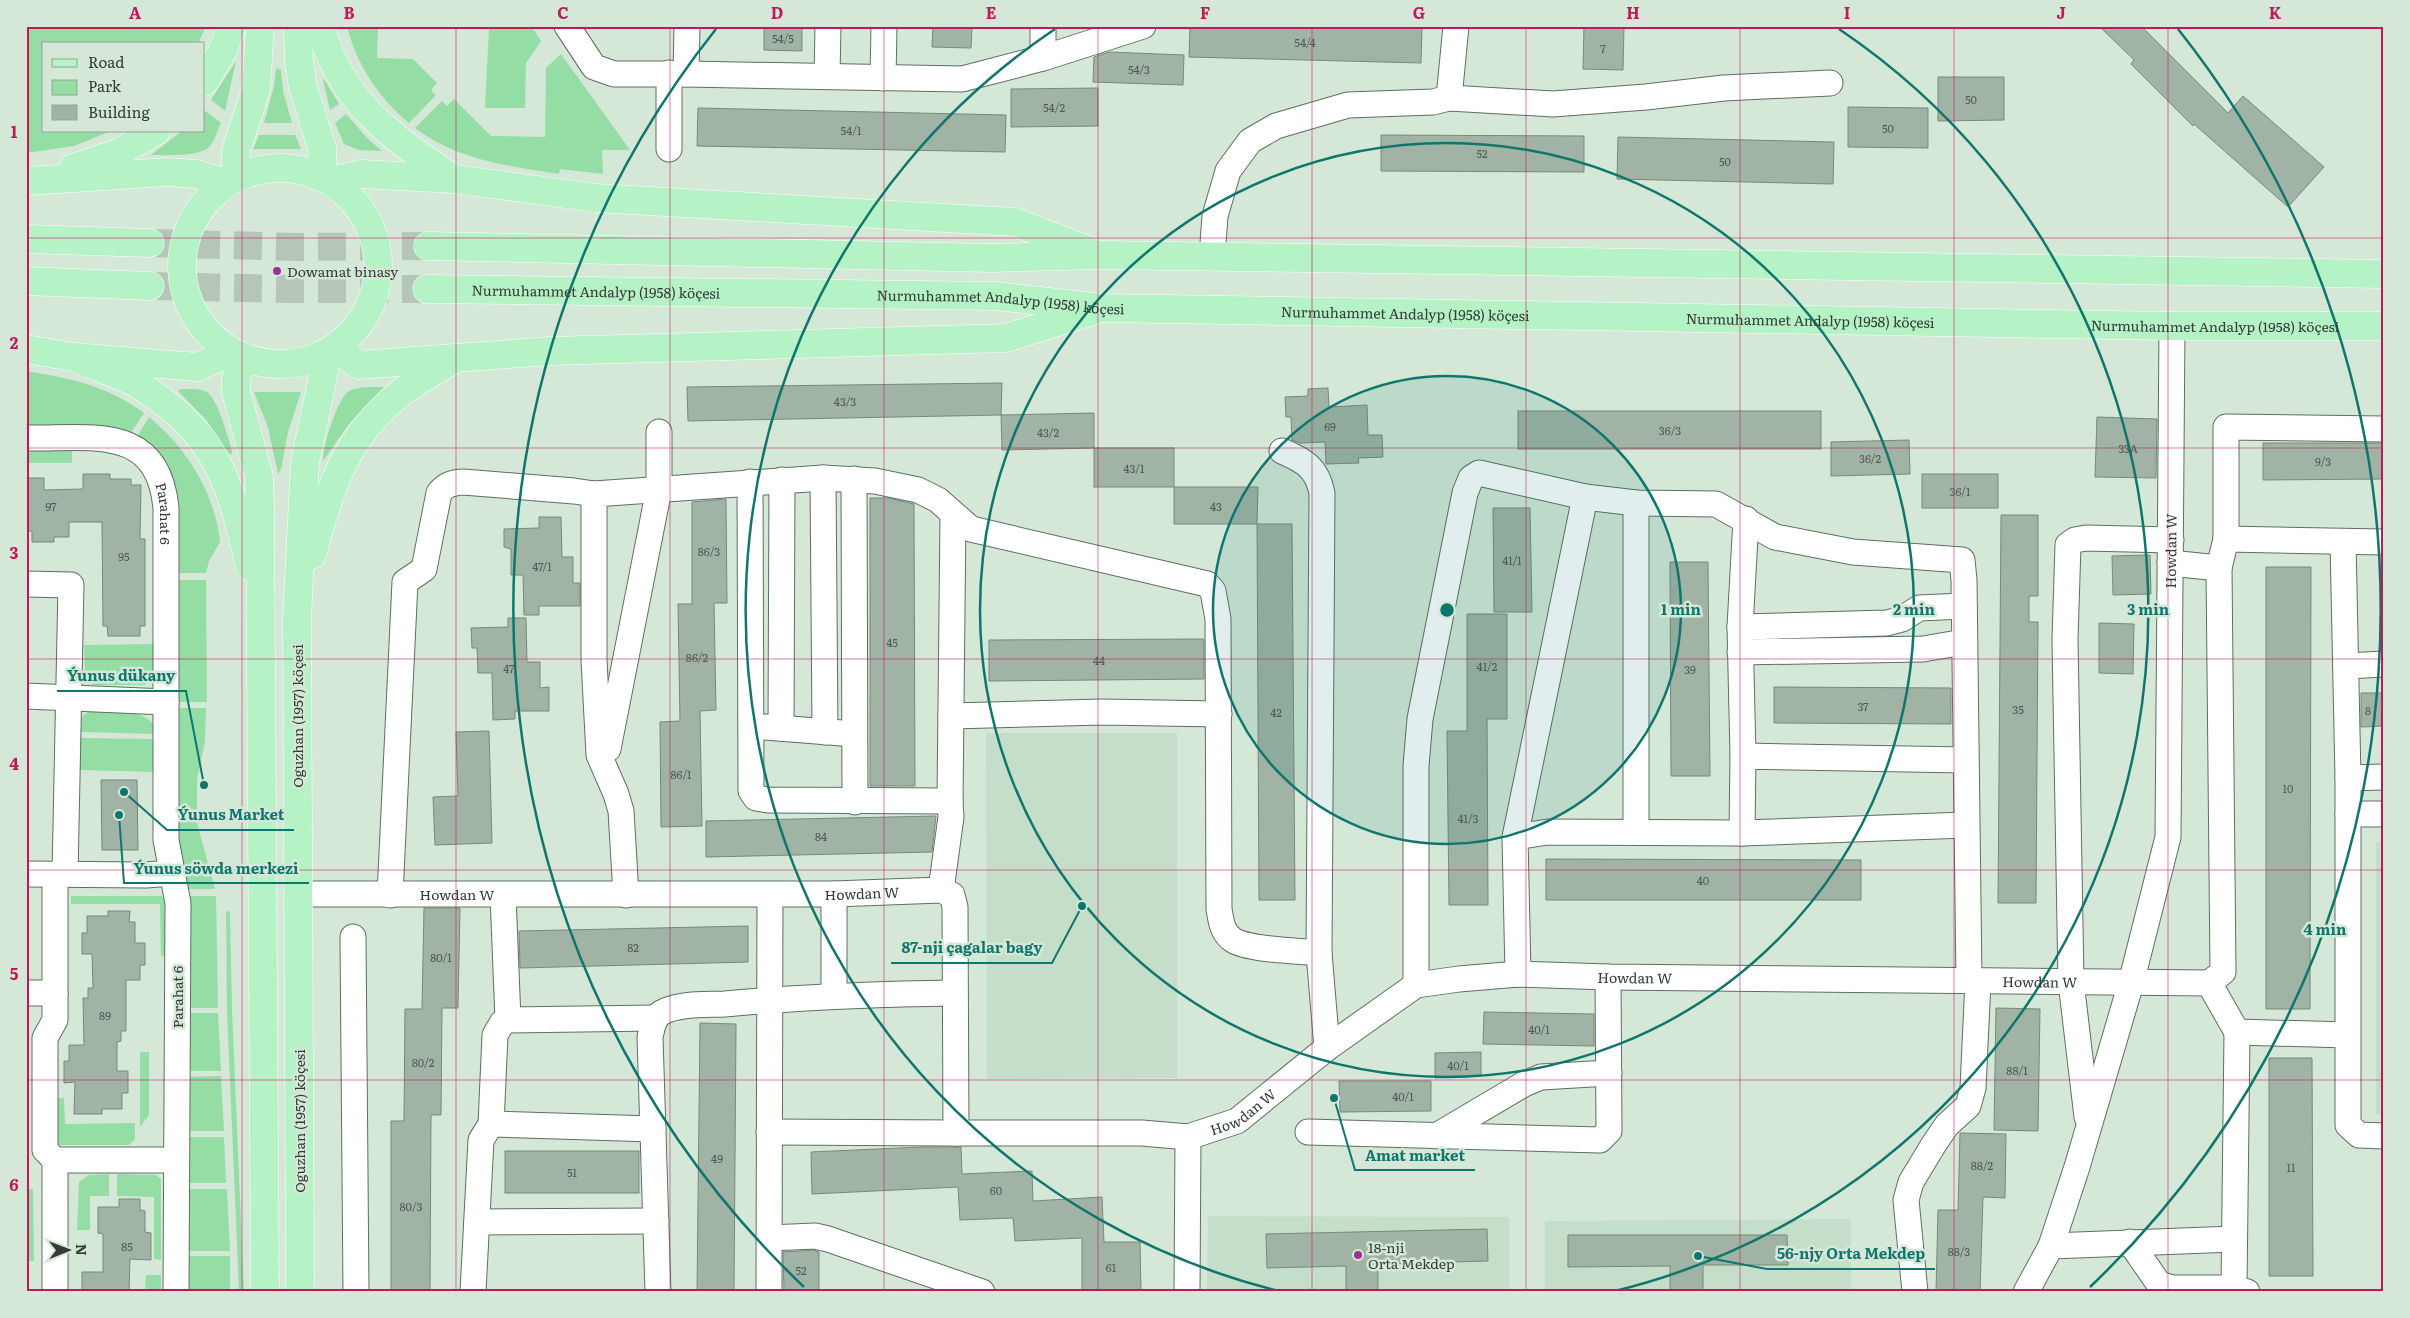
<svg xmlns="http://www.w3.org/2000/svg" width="2410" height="1318" font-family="Literata,serif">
<rect width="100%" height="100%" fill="#d5e8d8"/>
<!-- built -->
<g fill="#c4dec9">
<path d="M986 733H1177V1078L987 1079Z"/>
<rect x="2376" y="842" width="8" height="272"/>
<path d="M1208 1216 1509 1217V1292H1207Z"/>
<path d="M1851 1219V1292H1545V1221Z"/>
</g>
<!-- green -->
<g fill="#94dda5">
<path d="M26 26H206L198 44H44V131H111L74 146 26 153Z"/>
<path d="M347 26H378L377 58 413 59 437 83 431 90 436 95 409 123C379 98 356 64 347 26Z"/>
<path d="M491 26H531L541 41 526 63 525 108H485L489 28Z"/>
<path d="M561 54 630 150H602L603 174 560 169 559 174C507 166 458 160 415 128L442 101 447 106 454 99 491 136 545 137 546 68Z"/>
<path d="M236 61 225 111 211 100Z"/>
<path d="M276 68 281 70 283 91 292 123H264L274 86Z"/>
<path d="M324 79 339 104 330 110 323 80Z"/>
<path d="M204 110 221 123C217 131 215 141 209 147 199 157 164 155 151 155L182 131H204Z"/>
<path d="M346 114 367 138 382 151 359 150 344 144 335 123Z"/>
<path d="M259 135H295L301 149H253Z"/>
<path d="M26 371C70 378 108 386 144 413L129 436 26 430Z"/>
<path d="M385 387 349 424 323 461C322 448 338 397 349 391 358 386 374 387 385 387Z"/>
<path d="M180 389C188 389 201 388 207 392 219 401 227 436 232 450V454H229L207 421 178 391Z"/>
<path d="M254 392H301L288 432 281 469 278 474 268 427Z"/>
<path d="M149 417C186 447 215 493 220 542L209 561 206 573H175L135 440Z"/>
<rect x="26" y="450" width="46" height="13"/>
<path d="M175 580H206L207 702H175Z"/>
<path d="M154 644 155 672 145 685H93L85 679 84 645Z"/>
<path d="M175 708H206L205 741 197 780V823L215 889H185L176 838Z"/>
<path d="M89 711C108 712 156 707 156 734L81 732 82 717Z"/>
<path d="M81 738 156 739 155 772 80 770Z"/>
<path d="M71 896H162L171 907V955L161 956 160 904H71Z"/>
<path d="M186 896H216L218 1008H185Z"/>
<path d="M230 911 232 1010 244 1292H239L227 1010 226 912Z"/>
<path d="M186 1013H218L221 1071H185Z"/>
<path d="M140 1052H149V1115L140 1127Z"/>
<path d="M221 1076 224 1131H185V1077Z"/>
<path d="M52 1098H64L65 1124 135 1123V1139L129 1145H60L53 1137Z"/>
<path d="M185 1137H224L226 1183H185Z"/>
<path d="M109 1174V1196H90V1230H77L79 1182 89 1175Z"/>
<path d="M117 1174 156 1175 161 1179V1260L154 1259V1197L117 1196Z"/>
<path d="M26 1189H33L34 1261H26Z"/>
<path d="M184 1189H227L230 1251H184Z"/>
<rect x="184" y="1256" width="46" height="36"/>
<path d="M146 1275H161V1292H145Z"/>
</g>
<!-- building -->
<g fill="#a0b3a4" stroke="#77897a">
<path d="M764 26H802V51L764 50Z"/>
<path d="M933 26H972L971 48 932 47Z"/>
<path d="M1190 26 1422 27 1421 63 1189 57Z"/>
<path d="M1584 26H1624L1623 70 1583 69Z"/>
<path d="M2099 26H2141L2228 113 2243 96 2324 167 2288 207 2194 124 2193 126 2131 64 2134 60Z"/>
<path d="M1109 52 1184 55 1183 85 1093 82 1094 57Z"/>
<path d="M1938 77H2004V120L1938 121Z"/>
<path d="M1098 88V126L1011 127V89Z"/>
<path d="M1848 107 1928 108V148L1848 147Z"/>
<path d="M698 108 1006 115 1005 152 697 146Z"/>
<path d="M1381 135 1584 136V172L1381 171Z"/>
<path d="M1618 137 1834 142 1833 184 1617 179Z"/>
<path d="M1002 383 1001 415 688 421 687 387Z"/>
<path d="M1328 388 1329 407 1367 405 1368 435H1382L1383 457 1358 458 1359 463 1326 464 1325 442 1300 443 1292 440 1291 417H1286L1285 397 1308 396V389Z"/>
<rect x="1518" y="411" width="303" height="38"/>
<path d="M1094 413V448L1002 450 1001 415Z"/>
<path d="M2097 417 2157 419 2156 478 2095 477Z"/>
<path d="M1909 440 1910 474 1831 476V442Z"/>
<path d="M2263 443H2384V479L2263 480Z"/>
<rect x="1094" y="448" width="80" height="39"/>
<path d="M83 474H110V479H131V485H141L140 539H145V626H140V636H108L107 626H103L102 522H69V537H54V542H32V531H26V478H44V490L83 489Z"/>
<rect x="1922" y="474" width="76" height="34"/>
<path d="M1174 487H1258L1257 524H1174Z"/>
<path d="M870 498H888L914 504 915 786H870Z"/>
<path d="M726 499 727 603H714L716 710 700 711 702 826 661 827 660 722 680 721 678 604H692V502Z"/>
<path d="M1493 508H1530L1532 612H1494Z"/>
<path d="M2001 515H2038V596H2029V622H2038L2036 903H1998Z"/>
<path d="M539 517H561L562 557H573V583H580V606H539V615H524L523 575H511V549L504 547V529L539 528Z"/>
<path d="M1257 524H1292L1295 900H1259Z"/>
<path d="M2150 555 2151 594 2113 595 2112 556Z"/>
<path d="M1670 562H1708L1710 776H1671Z"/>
<path d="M2266 567H2311L2310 1009H2266Z"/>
<path d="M1467 614H1507V719H1487L1488 905H1449L1447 731H1467Z"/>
<path d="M508 618H526L527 662H540V688L549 687V711H515V719L493 720 492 673H478L477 648H472L471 628 508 627Z"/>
<path d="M2099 623 2134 624 2133 674 2099 673Z"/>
<path d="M1204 639V679L989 681V640Z"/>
<path d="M1774 687 1951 688V724L1774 723Z"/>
<path d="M2361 693H2384V726L2361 727Z"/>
<path d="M489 731 492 843 435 845 433 797 458 796 456 732Z"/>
<path d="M101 780H137L138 850H102Z"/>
<path d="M936 816 932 852 706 857V821Z"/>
<path d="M1546 859 1861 860V900H1546Z"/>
<path d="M424 908H460L458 1008H442L441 1115H431L430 1292H391V1121H404L405 1009H422Z"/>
<path d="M108 911H130L129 922H135V943H145V965H140V980H126V1031H121V1041L117 1042V1071H128V1093H122V1109H102V1114H74L75 1082 64 1083V1061H69V1045H84L83 998H88V988H93L92 954H82V933H87V916H108Z"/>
<path d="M748 926V962L520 968 519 931Z"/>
<path d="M1996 1008 2040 1009 2038 1131 1994 1130Z"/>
<path d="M1484 1012 1594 1014V1046L1483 1044Z"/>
<path d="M700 1023 736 1024 734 1292H697Z"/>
<path d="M1481 1052V1076L1435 1078V1053Z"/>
<path d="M2269 1058H2312L2313 1276H2269Z"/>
<path d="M1339 1081H1431V1111L1340 1112Z"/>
<path d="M1960 1133 2006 1134 2005 1198 1983 1197 1980 1292H1936L1938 1210H1958Z"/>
<path d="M921 1147H961L962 1174 1032 1171 1033 1201 1102 1197 1104 1242H1140L1141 1292H1082V1238L1015 1241 1013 1218 960 1220 958 1187 812 1194 811 1152Z"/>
<rect x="505" y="1151" width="134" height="42"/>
<path d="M119 1199H140V1210L145 1211V1232L151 1233V1260L130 1259 129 1292H82V1272H103V1234L98 1233V1207H119Z"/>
<path d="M1487 1229 1488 1261 1378 1264V1292H1346V1266L1267 1268 1266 1234Z"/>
<path d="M1568 1235H1787L1788 1265H1703V1292H1670V1266L1568 1267Z"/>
<path d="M814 1250 819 1252V1292H784L783 1252Z"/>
</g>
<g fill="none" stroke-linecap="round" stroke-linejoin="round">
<!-- major-tunnel -->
<g stroke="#b5c6b8" stroke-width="28" stroke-dasharray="28 14" stroke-linecap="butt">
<path d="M150 243 298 247 428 246"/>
<path d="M150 286 285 289H427"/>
</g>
<defs>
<g id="minor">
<path d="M567 26 594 67 614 74H686L687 26"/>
<path d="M1043 58V26"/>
<path d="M686 74 962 79 1043 58 1143 26"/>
<path d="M827 76 828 26"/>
<path d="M883 78 884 26"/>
<path d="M1449 98 1456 26"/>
<path d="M669 149V73"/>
<path d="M1212 257 1215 216 1228 171 1250 141 1276 126 1348 105 1433 102 1449 98 1553 104 1646 97 1724 88 1830 83"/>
<path id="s1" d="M26 438C91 439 158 423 166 508V840L178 903 176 1292"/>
<path d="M1282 451C1305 461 1317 468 1322 493L1319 953 1327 1048"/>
<path d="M823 478 825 732"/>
<path d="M854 479 855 802"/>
<path d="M750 482 751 791 756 798 768 800 950 801 951 817 941 890"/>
<path d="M2226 539V427L2384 429"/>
<path d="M2343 542 2348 778V1125L2359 1135 2384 1136"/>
<path d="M2170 563 2219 568 2226 539 2384 542"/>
<path d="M26 584 71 585 65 874"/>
<path d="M1740 627 1887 623 1902 619 1919 608 1964 606"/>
<path d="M1740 652 1923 649 1964 642"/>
<path d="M2346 666 2384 664"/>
<path d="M26 696 166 702"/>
<path d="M951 716 1102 712 1219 714"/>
<path d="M765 727 842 733"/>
<path d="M781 728 782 480"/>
<path d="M608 749 659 489V432"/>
<path d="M1743 756 1740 627 1746 519"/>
<path d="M2348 778 2384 777"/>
<path d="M950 801 953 515"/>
<path d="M2348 814H2384"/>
<path d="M1636 831V503"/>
<path d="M1742 833 1966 825"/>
<path d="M1515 837 1585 497"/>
<path d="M26 874 146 875 172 873"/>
<path id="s2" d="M298 894H834L941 890 952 895 955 907 956 1133H1142L1188 1137"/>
<path d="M390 895 405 582 424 569 439 493C446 484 452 483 463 482L574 491 594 494"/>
<path d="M503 895 508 1020"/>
<path d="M626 895 621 811 616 794 599 755 594 660V494L823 478 875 481 918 490 938 500 971 529 1207 584 1213 591 1218 619 1219 909C1221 920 1222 933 1233 940 1249 950 1298 951 1319 953"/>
<path d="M353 937 356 1292"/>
<path d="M1518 974 1515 837 1548 832 1742 833 1743 756 1965 760"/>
<path d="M2209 983 2223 972 2219 568"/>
<path d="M1416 985V766L1420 719 1465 493 1471 478 1479 473 1585 497 1636 503 1716 504 1775 537 1853 552 1962 560 1964 580 1969 981"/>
<path d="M26 993H55"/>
<path d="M834 995V894"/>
<path d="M2237 1032 2234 1288 2247 1292"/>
<path d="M2087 1117 2071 982 2065 639 2068 545 2075 540 2086 538 2171 540"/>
<path d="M491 1124 653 1129"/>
<path d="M769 1132 956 1133"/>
<path d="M1308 1132 1600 1140 1609 1131 1608 977"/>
<path d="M1436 1136 1524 1084 1541 1077 1609 1073"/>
<path d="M55 1160H176"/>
<path d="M477 1222 656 1221"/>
<path d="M769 1238 815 1236 828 1239 982 1292"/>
<path d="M2130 1242 2159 1284 2172 1288H2234"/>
<path d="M2051 1246 2234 1239"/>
<path d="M55 1292V1160L45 1150V1038L55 1020V874"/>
<path d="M473 1292 481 1140 491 1124 495 1035 502 1023 508 1020 656 1018"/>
<path d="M658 1292 650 1037C652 1029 653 1018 661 1013 677 1003 706 1005 725 1004 801 997 877 994 954 993"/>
<path d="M769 1292 770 895"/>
<path id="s3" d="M1187 1292 1188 1137 1237 1121 1327 1048 1416 985 1459 979 1518 974 1608 977 2209 983 2237 1032 2347 1035"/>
<path d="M1915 1292 1906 1200 1911 1182 1934 1144 1947 1125 1968 1106 1973 1088 1978 981"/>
<path id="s4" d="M2026 1292 2051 1246 2077 1167 2131 983 2168 837 2172 326"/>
</g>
<g id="major">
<path d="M298 26 299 62 303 87 322 148 323 177"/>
<path d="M320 26C340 100 392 139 453 178"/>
<path d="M204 82 223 50 232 26"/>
<circle cx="280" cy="266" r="98"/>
<path d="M73 168 118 153 156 131"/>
<path d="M236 178V151L256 90 260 26"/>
<path d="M27 181 167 172 196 174 227 183"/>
<path d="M330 181 361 174 454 179 596 198 1015 222 1088 250"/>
<path d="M26 239 150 243"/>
<path d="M428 246 991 258 1099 255 2384 274"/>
<path d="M26 281 150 286"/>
<path id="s5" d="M427 289 996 296 1102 308 2172 326H2384"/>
<path d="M335 348 359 365 550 351 1006 338 1093 311"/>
<path d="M26 349 73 357 197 367 231 352"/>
<path d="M73 357C92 365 112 372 130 380 142 386 154 395 165 403 223 447 234 500 250 567"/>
<path d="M243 358 236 378V392L259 477 260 509 265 1292"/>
<path d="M312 555C329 489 346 435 402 392 418 380 437 370 454 359"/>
<path d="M300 1292 297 617 305 462 328 353"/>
</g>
</defs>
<!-- minor casing -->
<use href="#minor" stroke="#5e6f61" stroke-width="27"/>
<!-- major casing -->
<use href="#major" stroke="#fff" stroke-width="29"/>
<!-- minor -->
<use href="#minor" stroke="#fff" stroke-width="25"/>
<!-- major -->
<use href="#major" stroke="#b5f2c5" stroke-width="28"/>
</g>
<!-- grid -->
<path fill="none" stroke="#c2185b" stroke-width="1" stroke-opacity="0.55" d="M242 26V1292M456 26V1292M670 26V1292M884 26V1292M1098 26V1292M1312 26V1292M1526 26V1292M1740 26V1292M1954 26V1292M2168 26V1292M26 238H2384M26 448H2384M26 659H2384M26 870H2384M26 1080H2384"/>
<!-- distance rings -->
<circle cx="1447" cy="610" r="234" fill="#0f766e" fill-opacity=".12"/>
<g fill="none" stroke="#0f766e" stroke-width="2.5">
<circle cx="1447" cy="610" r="234"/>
<circle cx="1447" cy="610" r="467"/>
<path d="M1283 1292A701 701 0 0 1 1055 29M1839 29A701 701 0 0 1 1611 1292"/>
<path d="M804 1287A934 934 0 0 1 716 29M2178 29A934 934 0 0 1 2090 1287"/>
</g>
<!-- markers -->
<g fill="#9b3194" stroke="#d5e8d8" stroke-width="2">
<circle cx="277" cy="271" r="5"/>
<circle cx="1358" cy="1255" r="5"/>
</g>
<g text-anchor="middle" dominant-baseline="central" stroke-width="5" stroke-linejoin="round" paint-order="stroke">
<!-- number labels -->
<g font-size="11" fill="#4f5a52">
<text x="783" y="38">54/5</text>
<text x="1305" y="42">54/4</text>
<text x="1603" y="48">7</text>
<text x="1139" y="69">54/3</text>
<text x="1971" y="99">50</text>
<text x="1054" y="107">54/2</text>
<text x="1888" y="128">50</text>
<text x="851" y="130">54/1</text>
<text x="1482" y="153">52</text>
<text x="1725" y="161">50</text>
<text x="845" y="401">43/3</text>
<text x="1330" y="426">69</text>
<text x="1670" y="430">36/3</text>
<text x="1048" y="432">43/2</text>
<text x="2128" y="448">33A</text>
<text x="1870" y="458">36/2</text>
<text x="2323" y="461">9/3</text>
<text x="1134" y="468">43/1</text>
<text x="1960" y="491">36/1</text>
<text x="51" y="506">97</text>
<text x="1216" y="506">43</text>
<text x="709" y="551">86/3</text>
<text x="124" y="556">95</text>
<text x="1512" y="560">41/1</text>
<text x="542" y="566">47/1</text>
<text x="892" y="642">45</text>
<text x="697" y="657">86/2</text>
<text x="1099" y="660">44</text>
<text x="1487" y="666">41/2</text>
<text x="509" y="668">47</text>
<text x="1690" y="669">39</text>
<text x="1863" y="706">37</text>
<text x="2018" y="709">35</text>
<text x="2368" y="710">8</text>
<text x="1276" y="712">42</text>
<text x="681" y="774">86/1</text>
<text x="2288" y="788">10</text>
<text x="1468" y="818">41/3</text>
<text x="821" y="836">84</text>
<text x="1703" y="880">40</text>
<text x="633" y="947">82</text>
<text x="441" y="957">80/1</text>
<text x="105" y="1015">89</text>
<text x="1539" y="1029">40/1</text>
<text x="423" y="1062">80/2</text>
<text x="1458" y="1065">40/1</text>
<text x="2017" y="1070">88/1</text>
<text x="1403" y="1096">40/1</text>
<text x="717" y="1158">49</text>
<text x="1982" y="1165">88/2</text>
<text x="2291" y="1167">11</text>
<text x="572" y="1172">51</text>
<text x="996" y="1190">60</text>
<text x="411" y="1206">80/3</text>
<text x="127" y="1246">85</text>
<text x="1959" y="1251">88/3</text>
<text x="1111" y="1267">61</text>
<text x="801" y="1270">52</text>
</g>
<!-- poi labels -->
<g font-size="14" fill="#343c36" stroke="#d5e8d8" text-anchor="start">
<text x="287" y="271">Dowamat binasy</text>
<text x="1368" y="1247">18-nji<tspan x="1368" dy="16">Orta Mekdep</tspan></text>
</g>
<!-- street labels -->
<g font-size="14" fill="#343c36" stroke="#d5e8d8">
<text stroke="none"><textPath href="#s5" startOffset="169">Nurmuhammet Andalyp (1958) köçesi</textPath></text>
<text stroke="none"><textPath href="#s5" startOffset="574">Nurmuhammet Andalyp (1958) köçesi</textPath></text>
<text stroke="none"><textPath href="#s5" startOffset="979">Nurmuhammet Andalyp (1958) köçesi</textPath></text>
<text stroke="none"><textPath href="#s5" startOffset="1384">Nurmuhammet Andalyp (1958) köçesi</textPath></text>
<text stroke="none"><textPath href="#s5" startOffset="1789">Nurmuhammet Andalyp (1958) köçesi</textPath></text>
<text stroke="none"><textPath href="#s1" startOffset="186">Parahat 6</textPath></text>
<text stroke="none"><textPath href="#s4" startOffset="764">Howdan W</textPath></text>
<text transform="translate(297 716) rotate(-90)">Oguzhan (1957) köçesi</text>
<text stroke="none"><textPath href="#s2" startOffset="564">Howdan W</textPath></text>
<text stroke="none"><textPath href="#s2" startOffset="159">Howdan W</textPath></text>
<text stroke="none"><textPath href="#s3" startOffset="651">Howdan W</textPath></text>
<text stroke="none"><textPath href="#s3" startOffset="1056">Howdan W</textPath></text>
<text transform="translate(177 997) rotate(-90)">Parahat 6</text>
<text stroke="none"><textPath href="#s3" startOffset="216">Howdan W</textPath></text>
<text transform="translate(299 1121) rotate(-90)">Oguzhan (1957) köçesi</text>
</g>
</g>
<circle cx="1447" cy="610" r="8" fill="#0f766e" stroke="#d5e8d8" stroke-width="2.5"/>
<g font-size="15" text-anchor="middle" font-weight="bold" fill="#0f766e" stroke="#d5e8d8" stroke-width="5" stroke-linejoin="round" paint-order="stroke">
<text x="1681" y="615">1 min</text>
<text x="1914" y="615">2 min</text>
<text x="2148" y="615">3 min</text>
<text x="2325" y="935">4 min</text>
</g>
<!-- callouts -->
<path fill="none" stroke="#0f766e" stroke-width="2" d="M204 785L186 691H57M124 792L167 830H294M119 815L124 883H309M1082 906L1052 963H891M1334 1098L1355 1170H1475M1698 1256L1767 1269H1935"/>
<g fill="#0f766e" stroke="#d5e8d8" stroke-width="2">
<circle cx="204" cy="785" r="5"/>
<circle cx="124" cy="792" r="5"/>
<circle cx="119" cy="815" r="5"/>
<circle cx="1082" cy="906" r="5"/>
<circle cx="1334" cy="1098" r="5"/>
<circle cx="1698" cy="1256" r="5"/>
</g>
<g font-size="15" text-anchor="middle" font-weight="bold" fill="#0f766e" stroke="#d5e8d8" stroke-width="5" stroke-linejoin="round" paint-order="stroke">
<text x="121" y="681">Ýunus dükany</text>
<text x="231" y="820">Ýunus Market</text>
<text x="216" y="874">Ýunus söwda merkezi</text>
<text x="972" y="953">87-nji çagalar bagy</text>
<text x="1415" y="1161">Amat market</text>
<text x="1851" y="1259">56-njy Orta Mekdep</text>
</g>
<!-- border -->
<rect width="2410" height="1318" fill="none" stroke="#d5e8d8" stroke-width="55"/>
<!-- legend -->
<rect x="42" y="42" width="162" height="90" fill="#d5e8d8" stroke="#95a397"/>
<rect x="52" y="59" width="25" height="8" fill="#b5f2c5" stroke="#95a397"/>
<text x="88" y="68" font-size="15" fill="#343c36">Road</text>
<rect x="52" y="80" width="25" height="15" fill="#94dda5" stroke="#95a397"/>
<text x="88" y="92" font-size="15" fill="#343c36">Park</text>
<rect x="52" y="105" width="25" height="15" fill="#a0b3a4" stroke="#95a397"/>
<text x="88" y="118" font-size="15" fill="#343c36">Building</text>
<!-- north arrow -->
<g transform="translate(68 1250) rotate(89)" stroke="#d5e8d8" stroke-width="4" paint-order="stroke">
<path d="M0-4L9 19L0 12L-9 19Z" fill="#343c36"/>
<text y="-8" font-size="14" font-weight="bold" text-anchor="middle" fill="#343c36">N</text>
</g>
<rect x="28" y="28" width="2354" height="1262" fill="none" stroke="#c2185b" stroke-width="2"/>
<g font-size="16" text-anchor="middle" font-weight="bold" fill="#c2185b">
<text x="135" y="19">A</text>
<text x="349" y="19">B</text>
<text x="563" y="19">C</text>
<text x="777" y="19">D</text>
<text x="991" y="19">E</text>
<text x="1205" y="19">F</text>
<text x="1419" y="19">G</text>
<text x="1633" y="19">H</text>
<text x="1847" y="19">I</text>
<text x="2061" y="19">J</text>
<text x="2275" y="19">K</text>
<text x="14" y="138">1</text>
<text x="14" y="349">2</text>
<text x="14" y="559">3</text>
<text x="14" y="770">4</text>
<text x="14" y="980">5</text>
<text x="14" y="1191">6</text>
</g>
</svg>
